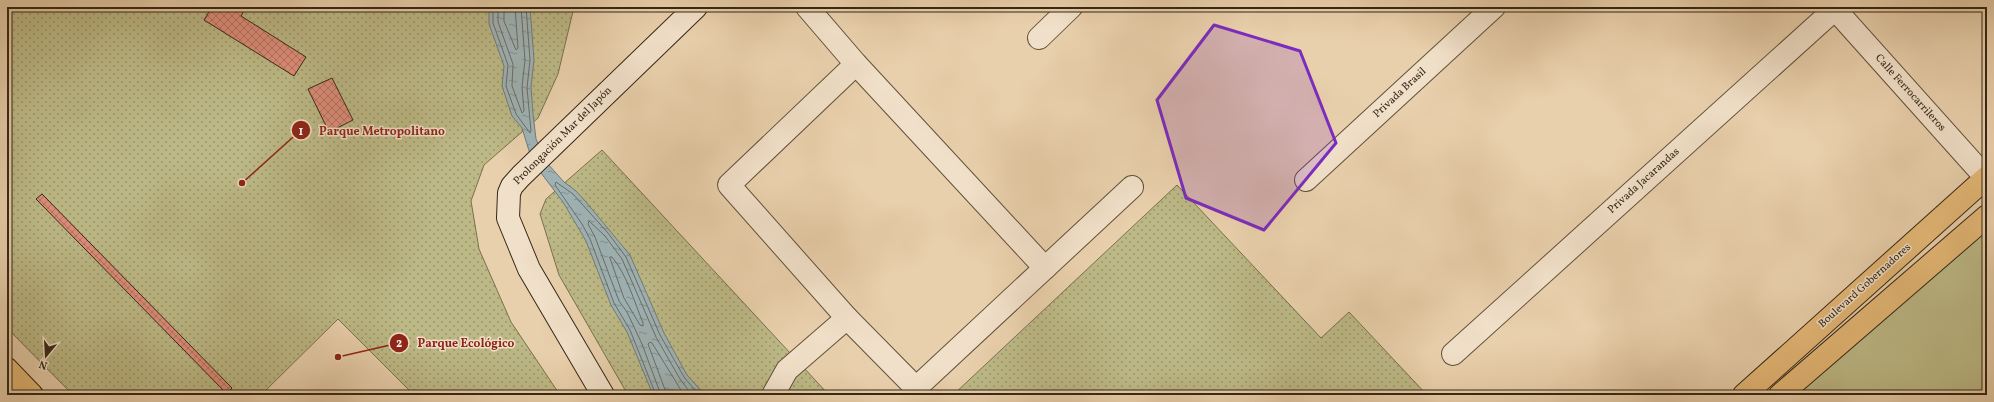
<svg xmlns="http://www.w3.org/2000/svg" width="1994" height="402" font-family="Vollkorn,serif">
<defs>
<pattern id="green-dots" width="8" height="8" patternUnits="userSpaceOnUse"><rect width="8" height="8" fill="#bcb986"/><path d="M2 2h.1M6 6h.1" fill="none" stroke="#9a966c" stroke-width="1.8" stroke-linecap="round"/></pattern>
<pattern id="water-ripples" width="26" height="14" patternUnits="userSpaceOnUse"><rect width="26" height="14" fill="#9eb3b6"/><path d="M2 4q2-2 4 0t4 0M15 11q2-2 4 0t4 0" fill="none" stroke="#829293"/></pattern>
<pattern id="building-cross-hatch" width="8" height="8" patternUnits="userSpaceOnUse"><rect width="8" height="8" fill="#de8e7b"/><path d="M0 0l8 8M0 8l8-8" fill="none" stroke="#b57464"/></pattern>
</defs>
<rect width="100%" height="100%" fill="#e9d0ac"/>
<filter id="stains"><feTurbulence type="fractalNoise" baseFrequency=".005" numOctaves="4"/><feColorMatrix values="0 0 0 0 .2 0 0 0 0 .09 0 0 0 0 .02 0 0 0 .5 -.17"/></filter>
<radialGradient id="worn" r=".72"><stop offset=".6" stop-color="#630" stop-opacity="0"/><stop offset="1" stop-color="#630" stop-opacity=".3"/></radialGradient>
<!-- green -->
<g fill="url(#green-dots)" stroke="#78704e">
<path d="M7 7H574L558 74 538 118 484 165 471 201 479 249 511 322 560 395H414L338 319 261 395H73L7 328Z"/>
<path d="M602 150 829 395H628L559 275 540 214 546 199Z"/>
<path d="M1177 185 1321 338 1349 312 1427 395H953Z"/>
</g>
<!-- pitch -->
<path fill="#bcb986" stroke="#78704e" d="M1987 227V395H1797Z"/>
<!-- water -->
<path fill="url(#water-ripples)" stroke="#747b76" d="M489 7H530L534 60 531 87 533 114 536 139 541 151 547 163 564 182 576 191 586 202 630 255 664 333 687 375 705 395H653L627 332 611 305 586 241 563 202 538 169 530 154 522 128 512 116 502 86 504 66 489 24Z"/>
<g fill="none" stroke-linecap="round" stroke-linejoin="round">
<!-- shore -->
<g stroke="#6a6d66" stroke-width="1">
<path d="M493 7V23L508 65 506 86 516 114 530 133 531 131 527 88 530 60 526 7"/>
<path d="M498 7V22L513 64 512 86 522 113 524 111 522 87 525 60 521 7"/>
<path d="M504 7V21L516 50 518 48 515 7"/>
<path d="M610 257H612C627 275 634 301 643 323V326L640 325 624 298Z"/>
<path d="M656 395 630 330 614 303 590 239 582 224 555 185 556 182 573 194 608 233 626 257 660 335 684 377 699 395"/>
<path d="M661 395 642 344 627 312 619 301 595 237 588 224 589 221 605 236 622 259 656 337 680 379 692 395"/>
<path d="M667 395 648 344 650 342 652 343 684 395"/>
</g>
</g>
<!-- building -->
<g fill="url(#building-cross-hatch)" stroke="#352715">
<path d="M212 7H241L245 9 241 16 306 57 294 76 204 20Z"/>
<path d="M332 78 353 120 329 132 308 89Z"/>
<path d="M42 194 232 388 227 394 36 199Z"/>
</g>
<g fill="none" stroke-linecap="round" stroke-linejoin="round">
<defs>
<g id="street">
<path d="M807 7 856 64 1045 268"/>
<path d="M1833 7 1987 179"/>
<path d="M1039 38 1071 7"/>
<path d="M856 64 729 185 847 318 916 388 1132 187"/>
<path d="M1306 180 1494 7"/>
<path d="M1453 354 1835 9"/>
<path d="M773 395 787 370 847 318"/>
</g>
<path id="secondary" d="M603 395 529 269 508 218 509 193 512 186 521 176 696 7"/>
<g id="primary">
<path d="M7 369 32 395"/>
<path d="M1744 395 1987 177"/>
<path d="M1780 395 1987 216"/>
</g>
</defs>
<!-- street casing -->
<use href="#street" stroke="#62513b" stroke-width="24"/>
<!-- secondary casing -->
<use href="#secondary" stroke="#352715" stroke-width="24"/>
<!-- primary casing -->
<use href="#primary" stroke="#352715" stroke-width="24"/>
<!-- street -->
<use href="#street" stroke="#f1e0c9" stroke-width="22"/>
<!-- secondary -->
<use href="#secondary" stroke="#f1e0c9" stroke-width="22"/>
<!-- primary -->
<use href="#primary" stroke="#e4b876" stroke-width="22"/>
</g>
<!-- marked area -->
<path fill="#7b2cbf" fill-opacity="0.2" stroke="#7b2cbf" stroke-width="3" stroke-linejoin="round" d="M1214 25 1300 51 1336 143 1264 230 1186 198 1157 100Z"/>
<g text-anchor="middle" dominant-baseline="central" stroke-width="3" stroke-linejoin="round" paint-order="stroke">
<!-- street labels -->
<g font-size="11" fill="#352715" stroke="#f1e0c9">
<text transform="translate(1400 93) rotate(-43)">Privada Brasil</text>
<text transform="translate(1910 93) rotate(48)">Calle Ferrocarrileros</text>
<text transform="translate(563 136) rotate(-45)">Prolongación Mar del Japón</text>
<text transform="translate(1644 181) rotate(-42)">Privada Jacarandas</text>
<text transform="translate(1865 286) rotate(-42)">Boulevard Gobernadores</text>
</g>
</g>
<!-- callouts -->
<path fill="none" stroke="#8f2418" stroke-width="1.5" d="M242 183L301 130M338 357L399 343"/>
<g fill="#8f2418" stroke="#f1e0c9" stroke-width="1.5">
<circle cx="242" cy="183" r="4"/>
<circle cx="338" cy="357" r="4"/>
<circle cx="301" cy="130" r="10"/>
<circle cx="399" cy="343" r="10"/>
</g>
<g font-size="12" text-anchor="middle" font-weight="bold" fill="#fff">
<text x="301" y="135">1</text>
<text x="399" y="347">2</text>
</g>
<g font-size="12" text-anchor="middle" font-weight="bold" fill="#8f2418" stroke="#f1e0c9" stroke-width="3" stroke-linejoin="round" paint-order="stroke">
<text x="382" y="135">Parque Metropolitano</text>
<text x="466" y="347">Parque Ecológico</text>
</g>
<!-- margin -->
<rect width="1994" height="402" fill="none" stroke="#e9d0ac" stroke-width="24"/>
<rect x="8" y="8" width="1978" height="386" fill="none" stroke="#352715" stroke-width="2"/>
<rect x="12" y="12" width="1970" height="378" fill="none" stroke="#352715"/>
<!-- north arrow -->
<g transform="translate(46 356) rotate(198)" stroke="#f1e0c9" stroke-width="3" paint-order="stroke">
<path d="M0-3L7 15L0 10L-7 15Z" fill="#352715"/>
<text y="-6" font-size="11" font-weight="bold" text-anchor="middle" fill="#352715">N</text>
</g>
<rect width="100%" height="100%" filter="url(#stains)"/>
<rect width="100%" height="100%" fill="url(#worn)"/>
</svg>
